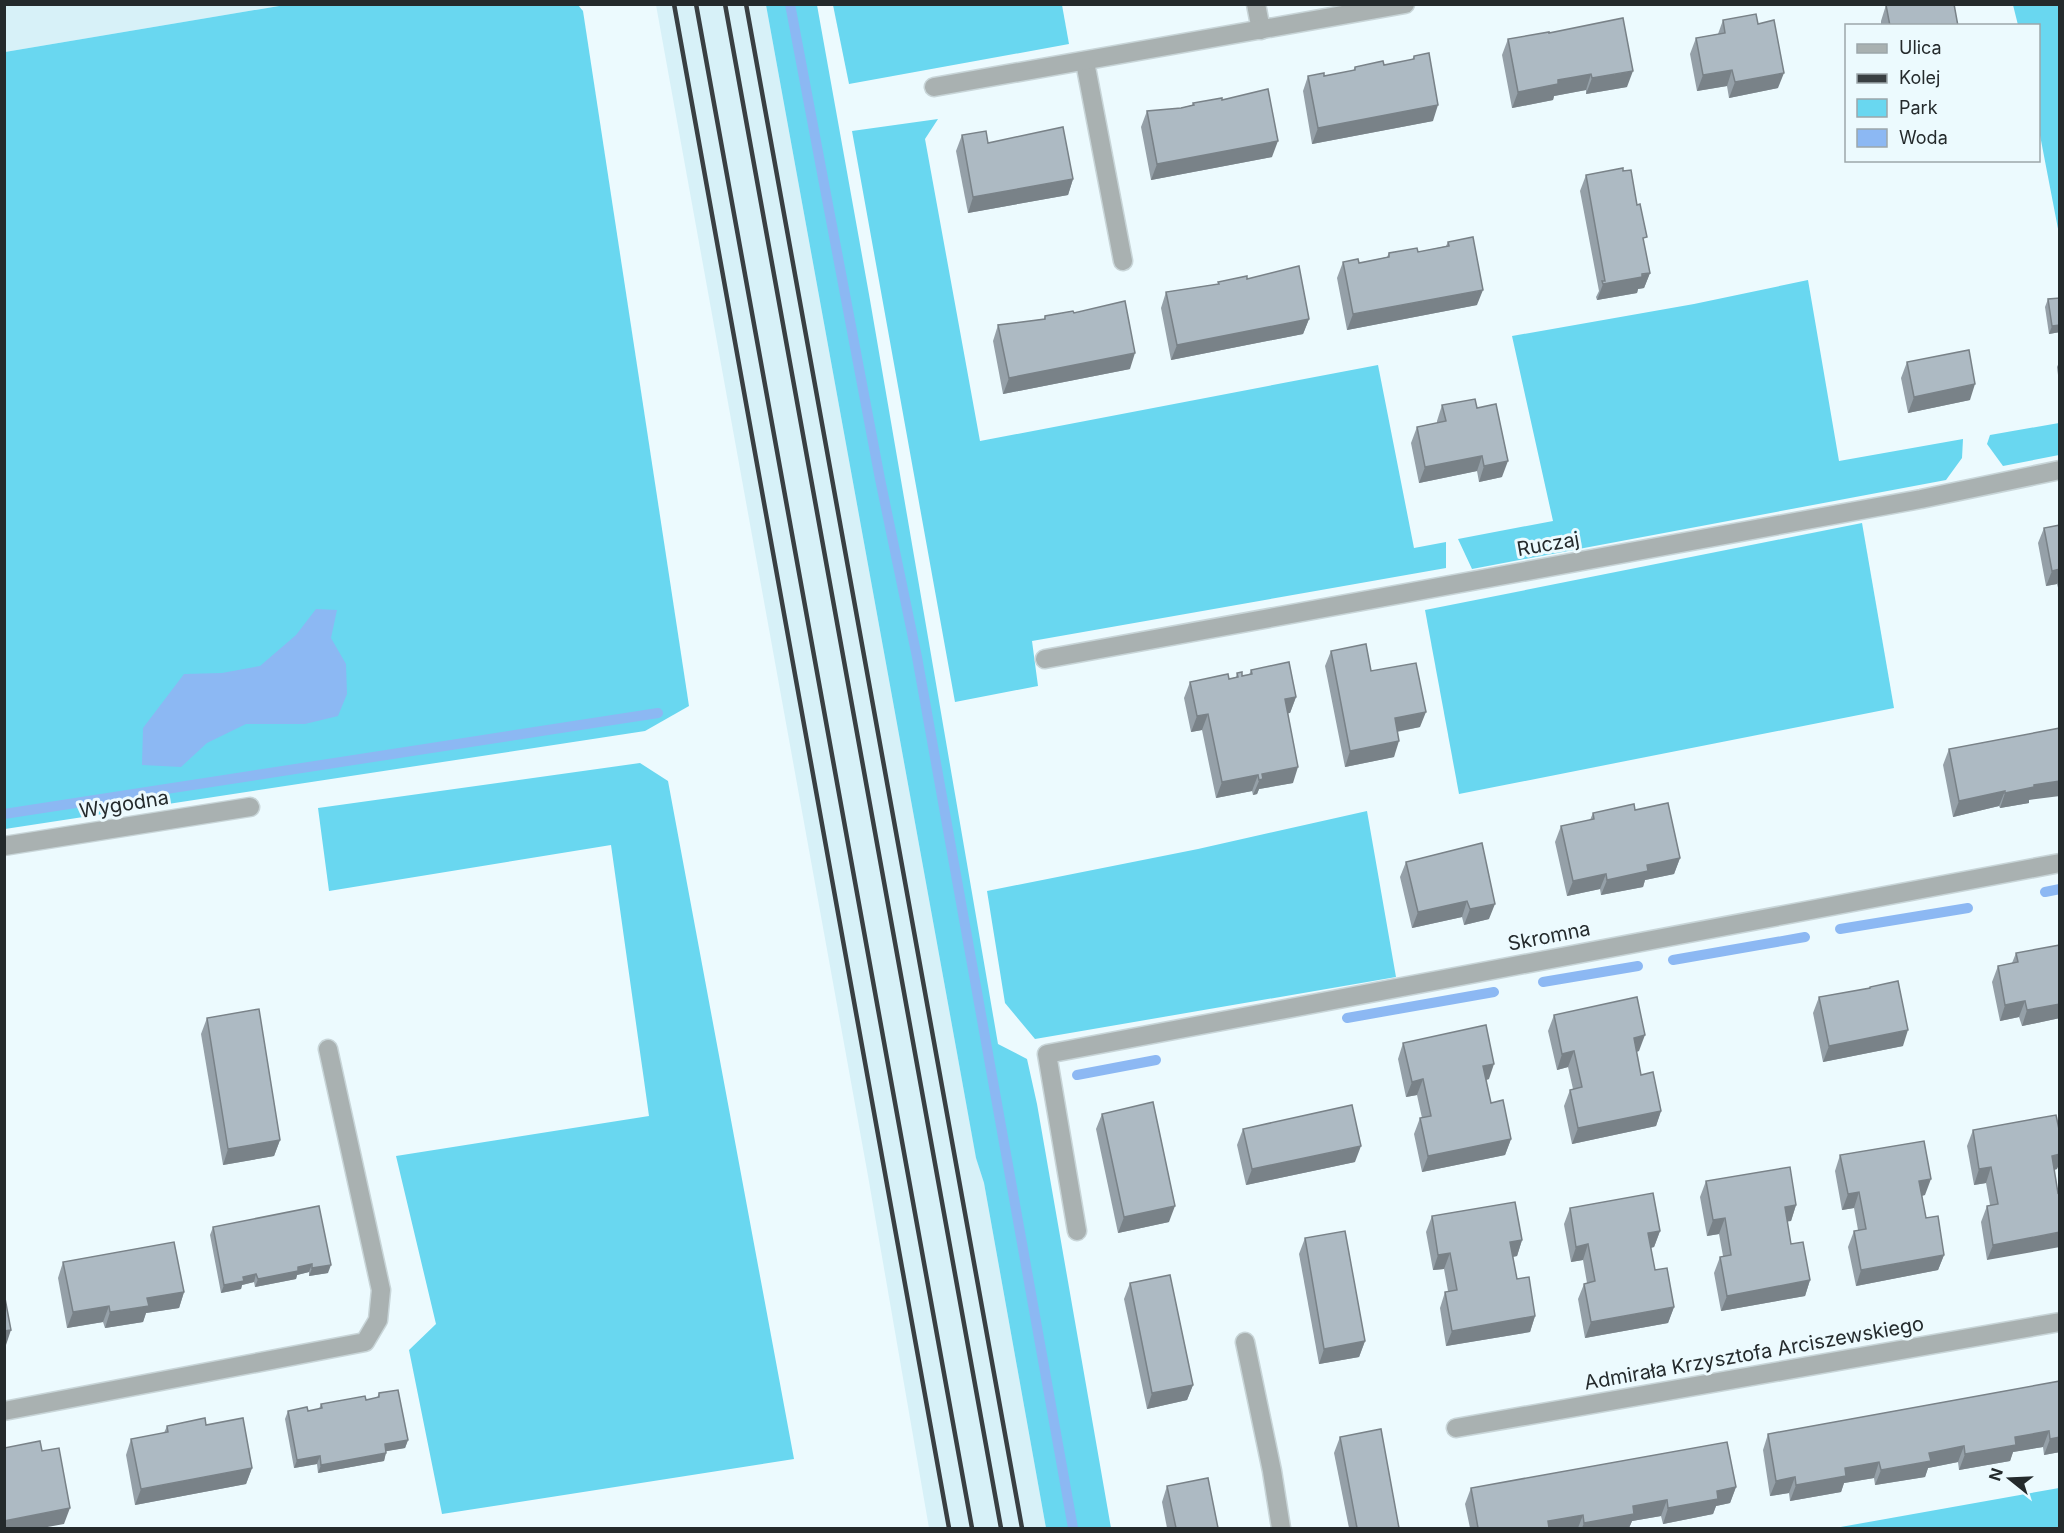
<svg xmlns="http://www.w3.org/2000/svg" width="2064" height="1533" font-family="Inter,sans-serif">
<rect width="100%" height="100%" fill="#ecfafe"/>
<!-- built -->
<g fill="#d7f1f8">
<path d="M5 4H285V5L5 52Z"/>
<path d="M656 5H766L957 1053 976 1157 984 1183 1046 1528H929L868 1176Z"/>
</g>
<!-- green -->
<g fill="#69d7f0">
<path d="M285 5H578L583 11 689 706 645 731 5 829V52Z"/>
<path d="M766 5H817L870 300 998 1044 1027 1059 1037 1104 1111 1528H1046L984 1183 976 1158 957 1053Z"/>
<path d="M833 5H1062L1069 44 849 84Z"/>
<path d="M2013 5H2059V234L2039 130 2038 26 2018 25Z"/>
<path d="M938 119 925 139 980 441 1378 365 1414 548 1446 542V568L1032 641 1038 686 955 702 852 131Z"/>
<path d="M1808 280 1839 461 1963 439 1962 458 1946 480 1472 569 1458 539 1553 521 1512 336 1694 304Z"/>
<path d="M2059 423V455L2003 466 1987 444 1990 435Z"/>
<path d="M1862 523 1894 708 1459 794 1425 610Z"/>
<path d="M640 763 668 781 794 1459 442 1514 409 1350 436 1324 396 1156 649 1116 611 845 329 891 318 808Z"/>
<path d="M1367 811 1396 977 1035 1039 1005 1003 987 891 1198 849Z"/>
<path d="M2059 1488V1528H1835Z"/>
</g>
<!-- water -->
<path fill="#8cb8f3" d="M316 609 337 610 331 638 346 664 347 694 338 716 305 724H246L207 743 181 767 142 765 143 728 184 674 222 673 260 666 296 635Z"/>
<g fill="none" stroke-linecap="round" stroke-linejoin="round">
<!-- stream -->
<g stroke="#8cb8f3" stroke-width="10">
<path d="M790 4 880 479 917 657 1073 1528"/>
<path d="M4 814 658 713"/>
<path d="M2045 892 2060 889"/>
<path d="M1840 929 1968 908"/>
<path d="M1673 960 1805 937"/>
<path d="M1543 982 1638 966"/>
<path d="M1347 1018 1494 992"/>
<path d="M1077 1075 1156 1060"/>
</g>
<defs>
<g id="minor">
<path d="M1256 4 1261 30"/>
<path d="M1085 62 1123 261"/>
<path d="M934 87 1405 4"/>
<path d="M1045 659 1921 499 2060 470"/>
<path d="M4 846 250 807"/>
<path d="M1077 1231 1047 1054 2060 863"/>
<path d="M1245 1342 1272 1471 1281 1528"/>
<path d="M4 1411 365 1342 378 1320 381 1290 328 1049"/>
<path d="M1456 1428 2060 1322"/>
</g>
</defs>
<!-- minor casing -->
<use href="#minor" stroke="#c8d5d8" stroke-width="21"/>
<!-- minor -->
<use href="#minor" stroke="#a9b1b1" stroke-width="18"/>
<!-- rail -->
<g stroke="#393f42" stroke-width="4.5">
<path d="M674 4 949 1528"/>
<path d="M696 4 972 1528"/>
<path d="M725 4 1001 1528"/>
<path d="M746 4 1022 1528"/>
</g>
</g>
<!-- wall -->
<g fill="#95a0a8">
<path d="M1886 5 1958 26H1881V21Z"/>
<path d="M1723 20 1758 24 1778 88 1729 98 1727 86 1697 91 1690 54 1696 38 1718 34Z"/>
<path d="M1549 33 1627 87 1586 94V90L1554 96 1553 100 1512 108 1502 55 1508 39Z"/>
<path d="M1414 56 1433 121 1312 144 1303 91 1308 76H1324L1353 71 1355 67 1384 65 1412 60Z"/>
<path d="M1222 100 1272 157 1151 180 1141 127 1147 111 1181 108 1192 105 1193 103Z"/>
<path d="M962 135 988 143 1073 179 1068 195 968 213 956 151Z"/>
<path d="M1623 171 1644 243 1650 273 1644 288 1638 289 1637 293 1597 300 1596 297 1599 291 1580 191 1586 175Z"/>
<path d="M1448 242 1477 305 1347 330 1337 278 1343 262 1359 263 1387 257 1389 253 1418 252 1446 246Z"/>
<path d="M1218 282 1309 319 1303 334 1171 360 1161 308 1166 292 1218 284Z"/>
<path d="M2060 298V332L2049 334 2045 307 2048 299Z"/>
<path d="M1074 313 1130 369 1003 394 993 341 998 325 1044 319 1045 316Z"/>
<path d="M2060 360V391L2057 367Z"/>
<path d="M1907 362 1970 400 1908 413 1901 378Z"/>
<path d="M1442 405 1477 408 1502 477 1479 482 1477 471 1419 483 1411 443 1417 427 1437 423V421Z"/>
<path d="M2060 525V595L2057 584 2046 586 2038 543 2044 528Z"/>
<path d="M1331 651 1371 671 1420 727 1397 732 1394 757 1345 767 1325 666Z"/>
<path d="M1251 670 1296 697 1290 713H1288L1293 783 1259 789 1257 794 1253 795 1252 791 1216 798 1202 730 1191 732 1184 698 1190 682 1229 679 1236 677 1237 673 1242 676 1249 675Z"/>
<path d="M1949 749 2029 800V803L2000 808 1999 806 1953 817 1943 765Z"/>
<path d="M1635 810 1680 858 1674 874 1645 880 1643 887 1601 895 1600 889 1567 896 1555 842 1561 826 1590 820 1593 813Z"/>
<path d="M1482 843 1489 919 1464 925 1462 917 1412 928 1400 877 1406 862Z"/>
<path d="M2060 945V1018L2022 1026 2019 1017 2000 1021 1992 982 1998 966 2012 963 2016 953Z"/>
<path d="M1870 987 1903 1046 1823 1062 1813 1013 1819 997 1869 989Z"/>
<path d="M1554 1015 1639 1051 1636 1052 1641 1075 1661 1111 1656 1126 1572 1144 1564 1106 1570 1090 1573 1089 1568 1067 1557 1070 1548 1031Z"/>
<path d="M207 1018 280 1140 274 1156 223 1165 201 1034Z"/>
<path d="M1403 1043 1489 1079 1486 1080 1491 1103 1511 1139 1505 1155 1422 1172 1414 1134 1420 1118H1422L1417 1095 1406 1097 1398 1059Z"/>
<path d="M1102 1114 1169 1222 1118 1233 1096 1129Z"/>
<path d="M1243 1129 1355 1162 1246 1185 1237 1145Z"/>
<path d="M1973 1130 2057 1169 2054 1170 2058 1193 1987 1260 1981 1222 1987 1206 1990 1205 1986 1183 1974 1185 1967 1146Z"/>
<path d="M1840 1155 1925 1195 1922 1196 1926 1218 1944 1255 1938 1270 1856 1286 1848 1247 1854 1231 1858 1230 1854 1208 1842 1210 1835 1171Z"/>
<path d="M1706 1181 1796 1205 1791 1221H1787L1791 1244 1810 1280 1805 1296 1721 1311 1714 1273 1720 1257 1723 1256 1719 1234 1707 1236 1700 1197Z"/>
<path d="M319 1206 328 1273 309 1276V1272L297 1275 296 1279 255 1287 254 1282 242 1285 241 1289 221 1293 210 1235 213 1227Z"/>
<path d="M1570 1208 1660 1231 1654 1247 1651 1248 1655 1270 1674 1307 1668 1323 1585 1338 1578 1299 1584 1284 1587 1283 1583 1260 1571 1262 1564 1224Z"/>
<path d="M1432 1216 1522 1240 1517 1256 1513 1257 1517 1279 1535 1316 1530 1332 1446 1346 1440 1308 1445 1292 1448 1291 1444 1269 1433 1270 1426 1232Z"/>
<path d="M1305 1238 1365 1341 1359 1357 1319 1364 1299 1254Z"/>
<path d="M63 1262 184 1292 179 1308 146 1313 143 1322 105 1328 103 1322 67 1328 58 1278Z"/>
<path d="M1130 1283 1193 1385 1187 1400 1147 1409 1124 1299Z"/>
<path d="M2060 1381V1452L2044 1455 2043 1447 2013 1452 2010 1461 1959 1470 1958 1462 1928 1468 1925 1477 1875 1485 1874 1478 1844 1483 1841 1492 1790 1501 1789 1493 1770 1496 1763 1450 1768 1434Z"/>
<path d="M379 1393 408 1440 405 1448 386 1451 384 1461 318 1473 317 1464 294 1468 285 1419 288 1411H308L319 1409 321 1404 366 1400 377 1398Z"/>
<path d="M206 1425 252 1468 246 1484 135 1505 126 1455 131 1439 164 1433 167 1426Z"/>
<path d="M1340 1437 1399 1528H1349L1334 1453Z"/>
<path d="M1167 1486 1218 1528H1167L1162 1502Z"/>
<path d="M1736 1487 1730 1503 1716 1506 1713 1514 1663 1524 1661 1516 1632 1521 1629 1528H1470L1465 1504 1471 1488Z"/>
</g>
<!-- shaded-wall -->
<g fill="#798288">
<path d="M1732 70 1727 86 1697 91 1703 75Z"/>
<path d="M1633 71 1627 87 1586 94 1592 78Z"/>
<path d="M1784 73 1778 88 1729 98 1735 82Z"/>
<path d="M1591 74 1586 90 1554 96 1553 100 1512 108 1518 92 1558 80Z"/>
<path d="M1438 105 1433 121 1312 144 1318 128Z"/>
<path d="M1278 141 1272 157 1151 180 1157 164Z"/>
<path d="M1073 179 1068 195 968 213 973 197Z"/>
<path d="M1650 273 1644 288 1638 289 1637 293 1597 300 1603 284Z"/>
<path d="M1483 290 1477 305 1347 330 1353 314Z"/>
<path d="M1309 319 1303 334 1171 360 1177 345Z"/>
<path d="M2060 325V332L2049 334 2052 326Z"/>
<path d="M1135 353 1130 369 1003 394 1009 378Z"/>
<path d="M1975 384 1970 400 1908 413 1914 397Z"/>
<path d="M1482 456 1477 471 1419 483 1425 467Z"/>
<path d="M1508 461 1502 477 1479 482 1484 466Z"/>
<path d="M2060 569V579L2057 584 2046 586 2052 571Z"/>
<path d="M1296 697 1290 713 1279 715 1285 699Z"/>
<path d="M1426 712 1420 727 1389 733 1395 718Z"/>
<path d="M1208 714 1202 730 1191 732 1197 716Z"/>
<path d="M1399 741 1394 757 1345 767 1350 751Z"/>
<path d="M1298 767 1293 783 1259 789 1257 794 1253 795 1262 774Z"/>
<path d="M1258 775 1252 791 1216 798 1222 782Z"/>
<path d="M2060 781V796L2029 800V803L2000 808 2005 793 2034 785Z"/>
<path d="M2005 791 1999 806 1953 817 1959 801Z"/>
<path d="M1680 858 1674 874 1645 880 1643 887 1601 895 1607 880 1647 865Z"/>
<path d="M1606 874 1600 889 1567 896 1573 881Z"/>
<path d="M1467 901 1462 917 1412 928 1418 912Z"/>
<path d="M1495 904 1489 919 1464 925 1470 909Z"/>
<path d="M2025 1001 2019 1017 2000 1021 2005 1005Z"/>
<path d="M2060 1004V1018L2022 1026 2027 1010Z"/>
<path d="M1908 1030 1903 1046 1823 1062 1829 1046Z"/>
<path d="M1645 1035 1639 1051 1628 1054 1634 1038Z"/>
<path d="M1574 1051 1568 1067 1557 1070 1562 1054Z"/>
<path d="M1494 1064 1489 1079 1477 1082 1483 1066Z"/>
<path d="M1423 1079 1417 1095 1406 1097 1412 1082Z"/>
<path d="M1661 1111 1656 1126 1572 1144 1578 1128Z"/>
<path d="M1511 1139 1505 1155 1422 1172 1428 1156Z"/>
<path d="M280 1140 274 1156 223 1165 228 1149Z"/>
<path d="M1361 1146 1355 1162 1246 1185 1252 1169Z"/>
<path d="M2060 1154V1163L2057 1169 2046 1172 2052 1156Z"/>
<path d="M1991 1167 1986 1183 1974 1185 1979 1169Z"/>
<path d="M1931 1179 1925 1195 1913 1197 1919 1181Z"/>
<path d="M1859 1192 1854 1208 1842 1210 1848 1194Z"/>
<path d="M1796 1205 1791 1221 1779 1223 1785 1207Z"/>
<path d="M1175 1206 1169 1222 1118 1233 1124 1217Z"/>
<path d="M1725 1218 1719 1234 1707 1236 1713 1220Z"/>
<path d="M1660 1231 1654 1247 1642 1249 1648 1233Z"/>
<path d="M2060 1232V1247L1987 1260 1993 1245Z"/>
<path d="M1522 1240 1517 1256 1505 1258 1510 1242Z"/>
<path d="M1588 1244 1583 1260 1571 1262 1576 1247Z"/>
<path d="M1450 1253 1444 1269 1433 1270 1438 1255Z"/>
<path d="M1944 1255 1938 1270 1856 1286 1861 1270Z"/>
<path d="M312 1264 309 1272 297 1275 296 1279 255 1287 258 1279 298 1267Z"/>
<path d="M331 1265 328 1273 309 1276 312 1268Z"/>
<path d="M256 1274 254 1282 242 1285 241 1289 221 1293 224 1285 243 1277Z"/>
<path d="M1810 1280 1805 1296 1721 1311 1727 1296Z"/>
<path d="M184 1292 179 1308 146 1313 143 1322 105 1328 110 1312 147 1298Z"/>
<path d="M109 1306 103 1322 67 1328 73 1312Z"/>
<path d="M1674 1307 1668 1323 1585 1338 1591 1322Z"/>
<path d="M1535 1316 1530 1332 1446 1346 1452 1331Z"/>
<path d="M11 1330 6 1345 4 1346V1331Z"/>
<path d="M1365 1341 1359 1357 1319 1364 1324 1349Z"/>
<path d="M1193 1385 1187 1400 1147 1409 1152 1393Z"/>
<path d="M2049 1431 2043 1447 2013 1452 2010 1461 1959 1470 1965 1454 2015 1437Z"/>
<path d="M2060 1437V1452L2044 1455 2050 1439Z"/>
<path d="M408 1440 405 1448 382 1452 385 1444Z"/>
<path d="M1964 1446 1958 1462 1928 1468 1925 1477 1875 1485 1881 1470 1929 1453Z"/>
<path d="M386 1453 384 1461 318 1473 321 1465Z"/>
<path d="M320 1456 317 1464 294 1468 297 1460Z"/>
<path d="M1879 1462 1874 1478 1844 1483 1841 1492 1790 1501 1796 1485 1845 1468Z"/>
<path d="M252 1468 246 1484 135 1505 141 1489Z"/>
<path d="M1795 1477 1789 1493 1770 1496 1776 1481Z"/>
<path d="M1736 1487 1730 1503 1716 1506 1713 1514 1663 1524 1668 1508 1717 1491Z"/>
<path d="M1667 1500 1661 1516 1632 1521 1629 1528H1582L1584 1523 1633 1506Z"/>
<path d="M70 1508 64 1524 42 1528H4V1521Z"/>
<path d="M1583 1515 1578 1528H1546L1548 1521Z"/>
</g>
<!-- building -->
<g fill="#adbac3" stroke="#798288" stroke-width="1.5">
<path d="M1891 4H1954L1958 26H1890L1886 5Z"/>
<path d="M1756 14 1758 24 1774 20 1784 73 1735 82 1732 70 1703 75 1696 38 1725 33 1723 20Z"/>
<path d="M1623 18 1633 71 1592 78 1591 74 1575 77 1558 80V84L1518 92 1508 39 1549 32V33Z"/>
<path d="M1429 53 1438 105 1318 128 1308 76 1324 73V76L1355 70V67L1383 61 1384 65 1414 59V56Z"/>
<path d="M1268 89 1278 141 1157 164 1147 111 1181 108 1194 105 1193 103 1222 98V100Z"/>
<path d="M1063 127 1073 179 973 197 962 135 986 131 988 143Z"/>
<path d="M1623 168V171L1631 170 1637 205 1640 204 1647 237 1643 238 1650 273 1642 274V277L1603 284 1602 281H1605L1586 175Z"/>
<path d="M1473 237 1483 290 1353 314 1343 262 1358 259 1359 263 1389 257V253L1417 248 1418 252 1449 246 1448 242Z"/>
<path d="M1299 266 1309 319 1177 345 1166 292 1219 284 1218 282 1247 276V279Z"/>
<path d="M2060 298V325L2052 326 2048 299Z"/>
<path d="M1125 301 1135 353 1009 378 998 325 1045 319V316L1073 311 1074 313Z"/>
<path d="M1969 350 1975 384 1914 397 1907 362Z"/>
<path d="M1475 399 1477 408 1496 404 1508 461 1484 466 1482 456 1425 467 1417 427 1446 421 1442 405Z"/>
<path d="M2060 525V569L2052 571 2044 528Z"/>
<path d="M1366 644 1371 671 1416 663 1426 712 1395 718 1399 741 1350 751 1331 651Z"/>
<path d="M1289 662 1296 697 1285 699 1298 767 1262 774 1263 779 1259 780 1258 775 1222 782 1208 714 1197 716 1190 682 1228 674 1229 679 1238 677 1237 673 1242 672V676L1252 674 1251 670Z"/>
<path d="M2060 728V781L2034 785V787L2005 793V791L1959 801 1949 749Z"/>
<path d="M1668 803 1680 858 1647 865 1648 871 1607 880 1606 874 1573 881 1561 826 1594 819 1593 813 1634 804 1635 810Z"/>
<path d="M1482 843 1495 904 1470 909 1467 901 1418 912 1406 862Z"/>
<path d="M2060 945V1004L2027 1010 2025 1001 2005 1005 1998 966 2018 962 2016 953Z"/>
<path d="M1898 981 1908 1030 1829 1046 1819 997 1870 988V987Z"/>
<path d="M1637 997 1645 1035 1634 1038 1641 1075 1653 1072 1661 1111 1578 1128 1570 1090 1582 1087 1574 1051 1562 1054 1554 1015Z"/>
<path d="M259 1009 280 1140 228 1149 207 1018Z"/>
<path d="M1486 1025 1494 1064 1483 1066 1491 1103 1503 1100 1511 1139 1428 1156 1420 1118 1431 1116 1423 1079 1412 1082 1403 1043Z"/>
<path d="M1153 1102 1175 1206 1124 1217 1102 1114Z"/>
<path d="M1352 1105 1361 1146 1252 1169 1243 1129Z"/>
<path d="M2056 1115 2060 1134V1154L2052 1156 2058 1193 2060 1192V1232L1993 1245 1987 1206 1998 1204 1991 1167 1979 1169 1973 1130Z"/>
<path d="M1924 1141 1931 1179 1919 1181 1926 1218 1938 1216 1944 1255 1861 1270 1854 1231 1866 1229 1859 1192 1848 1194 1840 1155Z"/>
<path d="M1790 1167 1796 1205 1785 1207 1791 1244 1803 1242 1810 1280 1727 1296 1720 1257 1731 1255 1725 1218 1713 1220 1706 1181Z"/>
<path d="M1653 1193 1660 1231 1648 1233 1655 1270 1667 1268 1674 1307 1591 1322 1584 1284 1595 1281 1588 1244 1576 1247 1570 1208Z"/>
<path d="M1515 1202 1522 1240 1510 1242 1517 1279 1529 1277 1535 1316 1452 1331 1445 1292 1457 1290 1450 1253 1438 1255 1432 1216Z"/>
<path d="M319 1206 331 1265 312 1268V1264L298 1267V1271L258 1279 256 1274 243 1277 244 1281 224 1285 213 1227Z"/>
<path d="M1345 1231 1365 1341 1324 1349 1305 1238Z"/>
<path d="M174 1242 184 1292 147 1298 149 1306 110 1312 109 1306 73 1312 63 1262Z"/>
<path d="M1170 1275 1193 1385 1152 1393 1130 1283Z"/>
<path d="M4 1293 11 1330 4 1331Z"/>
<path d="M2060 1381V1437L2050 1439 2049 1431 2015 1437 2016 1445 1965 1454 1964 1446 1929 1453 1931 1461 1881 1470 1879 1462 1845 1468 1846 1476 1796 1485 1795 1477 1776 1481 1768 1434Z"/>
<path d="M398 1390 408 1440 385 1444 386 1453 321 1465 320 1456 297 1460 288 1411 307 1407 308 1411 322 1408 321 1404 365 1396 366 1400 379 1397V1393Z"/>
<path d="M205 1418 206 1425 243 1418 252 1468 141 1489 131 1439 168 1432 167 1426Z"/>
<path d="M1381 1429 1399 1528H1357L1340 1437Z"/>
<path d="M40 1441 42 1451 59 1448 70 1508 4 1521V1448Z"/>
<path d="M1727 1442 1736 1487 1717 1491 1718 1499 1668 1508 1667 1500 1633 1506 1634 1514 1584 1523 1583 1515 1548 1521 1549 1528H1478L1471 1488Z"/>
<path d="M1208 1478 1218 1528H1176L1167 1486Z"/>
</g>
<g text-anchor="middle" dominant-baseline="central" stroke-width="6" stroke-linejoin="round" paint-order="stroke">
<!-- street labels -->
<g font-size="20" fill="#242a2c" stroke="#ecfafe">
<text transform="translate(1548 544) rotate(-10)">Ruczaj</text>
<text transform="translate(124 804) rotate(-9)">Wygodna</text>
<text transform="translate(1549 936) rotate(-11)">Skromna</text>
<text transform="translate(1754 1353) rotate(-10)">Admirała Krzysztofa Arciszewskiego</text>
</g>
</g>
<!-- border -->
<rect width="2064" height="1533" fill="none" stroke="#242a2c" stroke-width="12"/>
<!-- legend -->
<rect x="1845" y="24" width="195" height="138" fill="#ecfafe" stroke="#9ca7aa" stroke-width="1.5"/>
<rect x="1857" y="44" width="30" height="9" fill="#a9b1b1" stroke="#9ca7aa" stroke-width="1.5"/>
<text x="1899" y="54" font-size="18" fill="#242a2c">Ulica</text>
<rect x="1857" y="74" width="30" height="9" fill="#393f42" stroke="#9ca7aa" stroke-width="1.5"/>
<text x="1899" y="84" font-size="18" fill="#242a2c">Kolej</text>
<rect x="1857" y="99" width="30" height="18" fill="#69d7f0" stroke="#9ca7aa" stroke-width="1.5"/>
<text x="1899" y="114" font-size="18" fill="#242a2c">Park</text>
<rect x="1857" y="129" width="30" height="18" fill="#8cb8f3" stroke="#9ca7aa" stroke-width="1.5"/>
<text x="1899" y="144" font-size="18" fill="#242a2c">Woda</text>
<!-- north arrow -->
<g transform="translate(2010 1479) rotate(288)" stroke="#ecfafe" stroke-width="4.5" paint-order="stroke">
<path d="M0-4.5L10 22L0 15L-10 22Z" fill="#242a2c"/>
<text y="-9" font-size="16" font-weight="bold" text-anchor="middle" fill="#242a2c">N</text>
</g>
</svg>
